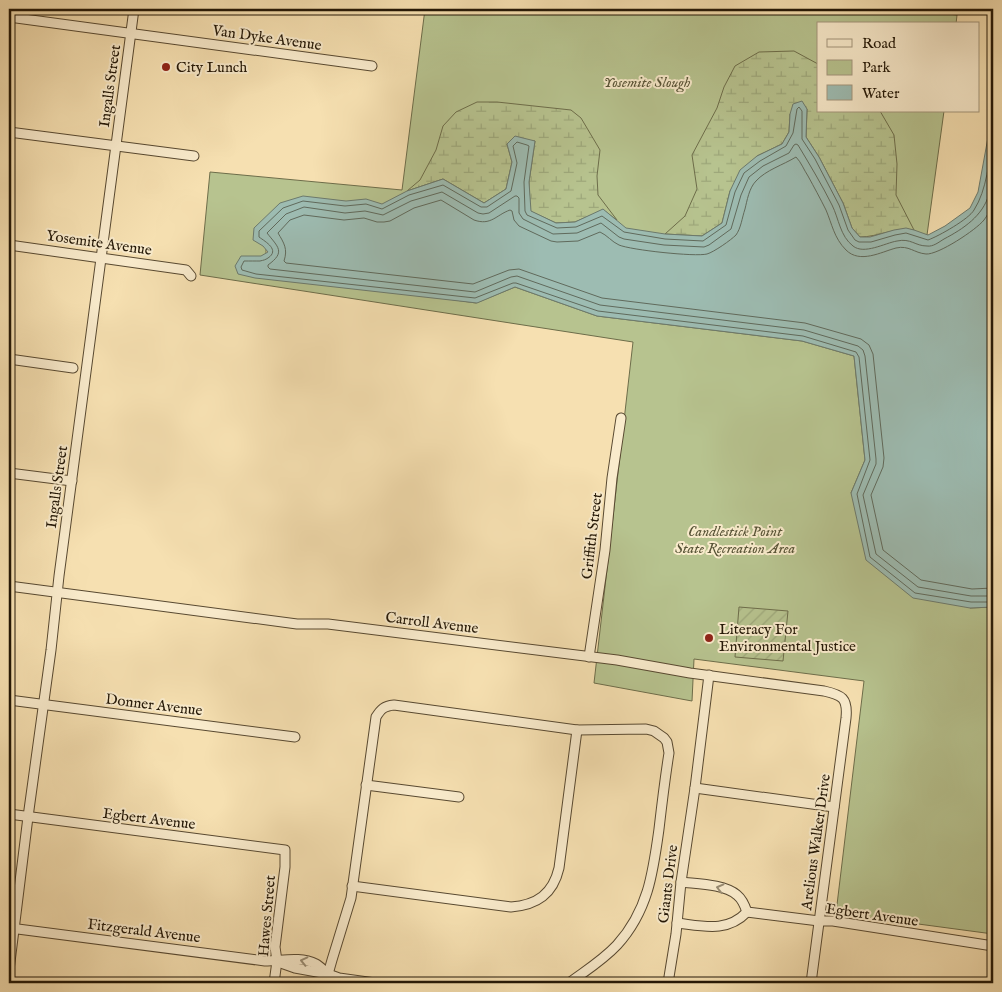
<svg xmlns="http://www.w3.org/2000/svg" width="1002" height="992" font-family="'IM FELL English',serif">
<defs>
<pattern id="wetland-marsh" width="20" height="14" patternUnits="userSpaceOnUse" patternTransform="scale(1.25)"><rect width="20" height="14" fill="#b7c38f"/><path d="M1 5h8M5 5V1M11 12h8M15 12V8" fill="none" stroke="#9da77a"/></pattern>
<pattern id="garden-furrows" width="10" height="10" patternUnits="userSpaceOnUse" patternTransform="scale(1.25)"><rect width="10" height="10" fill="#b7c38f"/><path d="M-1 1l2-2M0 10L10 0M9 11l2-2" fill="none" stroke="#9da77a"/></pattern>
</defs>
<rect width="100%" height="100%" fill="#f6e0b1"/>
<filter id="stains"><feTurbulence type="fractalNoise" baseFrequency=".004" numOctaves="4"/><feColorMatrix values="0 0 0 0 .2 0 0 0 0 .09 0 0 0 0 .02 0 0 0 .5 -.17"/></filter>
<radialGradient id="worn" r=".72"><stop offset=".6" stop-color="#630" stop-opacity="0"/><stop offset="1" stop-color="#630" stop-opacity=".3"/></radialGradient>
<!-- green -->
<path fill="#b7c38f" stroke="#6d6d4a" d="M425 9H904L957 15 956 24H818V111H944L927 235 266 242V273L476 303 515 287 597 316 802 341 854 356 865 460 851 493 970 608 993 607V934L836 913 864 681 694 659 692 701 594 683 633 342 200 275 210 172 402 190Z"/>
<!-- wetland -->
<g fill="url(#wetland-marsh)" stroke="#6d6d4a">
<path d="M794 51 818 64V111H880L894 135 897 164 896 195 914 230C895 227 878 237 860 237L852 228 843 203 819 157 806 137 807 109 790 114 789 132 782 144 757 156 730 191 722 223 702 236 665 234 685 216 697 189 692 155 717 108 724 87 735 66 759 52Z"/>
<path d="M477 102H497L571 110 581 118 600 150 597 176 598 195 617 220 603 210 575 222 556 223 530 211 529 182 535 141 507 144 512 162 506 189 484 203 443 179 407 191 420 180 436 150 443 126 456 112Z"/>
</g>
<!-- garden -->
<path fill="url(#garden-furrows)" stroke="#6d6d4a" d="M739 607 788 611 783 661 735 657Z"/>
<!-- water -->
<path fill="#9dbcb2" stroke="#6c7a6d" d="M802 101 807 109 806 137 819 157 843 203 852 228 860 237H870L894 230 906 228 914 230 928 235 945 226 970 208 978 192 993 110V607L970 608 913 598 866 560 851 493 865 460 854 356 802 341 597 316 515 287 477 303 255 278 238 274 235 266 241 256H261L268 252 263 246 253 240 254 228 280 203 303 196 346 201 366 199 382 204 407 191 443 179 484 203 506 189 512 162 507 144 515 136 535 141 529 182 531 211 556 223 575 222 603 209 626 228 665 234 702 236 722 223 730 191 740 170 757 156 782 144 789 132 790 114 793 104Z"/>
<g fill="none" stroke-linecap="round" stroke-linejoin="round">
<!-- shore -->
<g stroke="#606a5c" stroke-width="1">
<path d="M993 137C989 160 987 190 974 210 969 219 939 236 928 240L906 233 895 235 871 242H859L855 240 848 230 839 205 815 159 802 139V111L799 107 797 109 793 133 786 146 760 161 744 173 735 192 726 225 703 241 665 239 624 232 602 216 576 227 557 228 527 215 525 211 524 182 529 146 527 145 517 142 513 146 517 163 511 191 487 207H481L443 185 409 195 382 209 366 204 345 206 303 201 283 208 259 231V237C266 242 280 250 268 258 265 260 264 260 260 261 255 261 250 261 244 261L241 267 242 270 256 274 475 298 513 283H516L598 311 803 336 856 352 859 357 870 460 857 494 870 557 915 593 971 602H993"/>
<path d="M993 171C992 179 991 187 989 194 983 216 963 229 944 239 939 242 933 247 927 246 915 246 911 238 897 241 885 243 864 255 853 246 840 236 839 219 832 205 822 185 810 165 798 145L796 144 794 145 789 153 763 166 749 177 741 195 731 229 709 245 704 247 664 245 624 239 619 237 601 223 577 233 553 234 523 219 519 213V198L517 196H515L489 213 483 214 478 213 442 192 411 201 383 215 365 211 345 213 304 207 286 214 267 233C278 247 286 252 268 265V267L270 269 475 292 511 277 517 276 600 305 804 330 858 346 863 350 865 356 876 459V464L863 495 876 554 918 587 971 596H993"/>
<path d="M993 203C990 209 988 215 984 220 976 230 938 255 926 254 914 253 909 245 896 248 881 252 860 264 846 250 834 238 832 224 826 210 820 198 814 187 808 176 804 170 801 162 796 157 783 165 766 170 756 181 749 188 747 201 745 209 742 218 741 228 736 235 731 240 714 252 707 254 695 257 631 250 619 245 612 242 607 235 600 232L578 241 557 242 551 241 519 226 514 220 512 211 510 210C496 215 491 226 474 220L441 200 414 208 390 221 384 222H377L364 218 344 220 304 215 290 220 278 233C284 243 288 249 284 261L286 263 473 284 509 270 519 269 602 298 805 323 861 339 869 345 873 354 884 458 883 467 871 495 883 550 921 580 972 589 993 588"/>
</g>
<defs>
<g id="minor">
<path d="M9 17 372 66"/>
<path d="M9 132 194 156"/>
<path d="M9 245 186 270 191 276"/>
<path d="M9 359 73 368"/>
<path d="M9 473 72 481"/>
<path d="M9 586 297 624H328L617 660 690 673 824 691C842 695 848 698 846 718L811 983"/>
<path d="M589 657 605 550 612 478 621 418"/>
<path d="M9 700 295 737"/>
<path d="M366 785 459 797"/>
<path d="M695 788 834 807"/>
<path d="M9 814 285 850V867L275 947 277 961 274 983"/>
<path d="M681 882C697 884 724 884 737 895 742 899 745 906 747 912"/>
<path d="M352 886 511 907C537 905 553 894 559 868L577 730"/>
<path d="M747 912 819 921H833L993 946"/>
<path d="M677 923C703 926 727 933 747 912"/>
<path d="M10 928 265 961C282 961 300 956 316 964 320 966 324 971 328 974"/>
<path d="M278 962 295 968 328 974 339 978 375 983"/>
<path d="M9 970 28 817 51 650 59 576 134 9"/>
<path d="M328 974 332 960 351 898 376 717C381 709 384 706 394 705L577 730 646 729 654 731 664 738 667 742 669 753C665 778 662 803 659 829 653 873 648 911 617 945 602 961 585 971 569 983"/>
<path d="M668 983 676 934 681 882 695 788 709 675"/>
</g>
</defs>
<!-- minor casing -->
<use href="#minor" stroke="#584931" stroke-width="11"/>
<!-- minor -->
<use href="#minor" stroke="#f9ebcc" stroke-width="9"/>
</g>
<!-- one-way arrows -->
<defs><path id="oneway-chevron" d="M-2-3.5L2.5 0L-2 3.5" fill="none" stroke-width="1.6" stroke-linecap="round" stroke-linejoin="round" transform="scale(1.25)"/></defs>
<g stroke="#998c73">
<use href="#oneway-chevron" transform="translate(720 888) rotate(-166)"/>
<use href="#oneway-chevron" transform="translate(304 961) rotate(-167)"/>
</g>
<!-- markers -->
<g fill="#8f2418" stroke="#f9ebcc" stroke-width="2">
<circle cx="166" cy="67" r="5"/>
<circle cx="709" cy="638" r="5"/>
</g>
<g text-anchor="middle" dominant-baseline="central" stroke-width="4" stroke-linejoin="round" paint-order="stroke">
<!-- street labels -->
<g font-size="15" fill="#231706" stroke="#f9ebcc">
<text transform="translate(267 38) rotate(8)">Van Dyke Avenue</text>
<text transform="translate(110 86) rotate(-82)">Ingalls Street</text>
<text transform="translate(99 243) rotate(8)">Yosemite Avenue</text>
<text transform="translate(57 487) rotate(-82)">Ingalls Street</text>
<text transform="translate(592 536) rotate(-83)">Griffith Street</text>
<text transform="translate(432 623) rotate(7)">Carroll Avenue</text>
<text transform="translate(154 705) rotate(7)">Donner Avenue</text>
<text transform="translate(149 819) rotate(7)">Egbert Avenue</text>
<text transform="translate(816 842) rotate(-82)">Arelious Walker Drive</text>
<text transform="translate(668 884) rotate(-83)">Giants Drive</text>
<text transform="translate(872 915) rotate(8)">Egbert Avenue</text>
<text transform="translate(267 916) rotate(-85)">Hawes Street</text>
<text transform="translate(144 931) rotate(7)">Fitzgerald Avenue</text>
</g>
<!-- poi labels -->
<g font-size="15" fill="#231706" stroke="#f9ebcc" text-anchor="start">
<text x="176" y="67">City Lunch</text>
<text x="719" y="629">Literacy For<tspan x="719" dy="17">Environmental Justice</tspan></text>
</g>
<!-- park labels -->
<g font-size="15" font-style="italic" fill="#575336" stroke="#f9ebcc">
<text x="647" y="82">Yosemite Slough</text>
<text x="735" y="531">Candlestick Point<tspan x="735" dy="17">State Recreation Area</tspan></text>
</g>
</g>
<!-- margin -->
<rect width="1002" height="992" fill="none" stroke="#f6e0b1" stroke-width="30"/>
<rect x="10" y="10" width="982" height="972" fill="none" stroke="#231706" stroke-width="2.5"/>
<rect x="15" y="15" width="972" height="962" fill="none" stroke="#231706"/>
<!-- legend -->
<rect x="817" y="22" width="162" height="90" fill="#f9ebcc" stroke="#a3967d"/>
<rect x="827" y="39" width="25" height="8" fill="#f9ebcc" stroke="#a3967d"/>
<text x="862" y="48" font-size="15" fill="#231706">Road</text>
<rect x="827" y="60" width="25" height="15" fill="#b7c38f" stroke="#a3967d"/>
<text x="862" y="72" font-size="15" fill="#231706">Park</text>
<rect x="827" y="85" width="25" height="15" fill="#9dbcb2" stroke="#a3967d"/>
<text x="862" y="98" font-size="15" fill="#231706">Water</text>
<rect width="100%" height="100%" filter="url(#stains)"/>
<rect width="100%" height="100%" fill="url(#worn)"/>
</svg>
